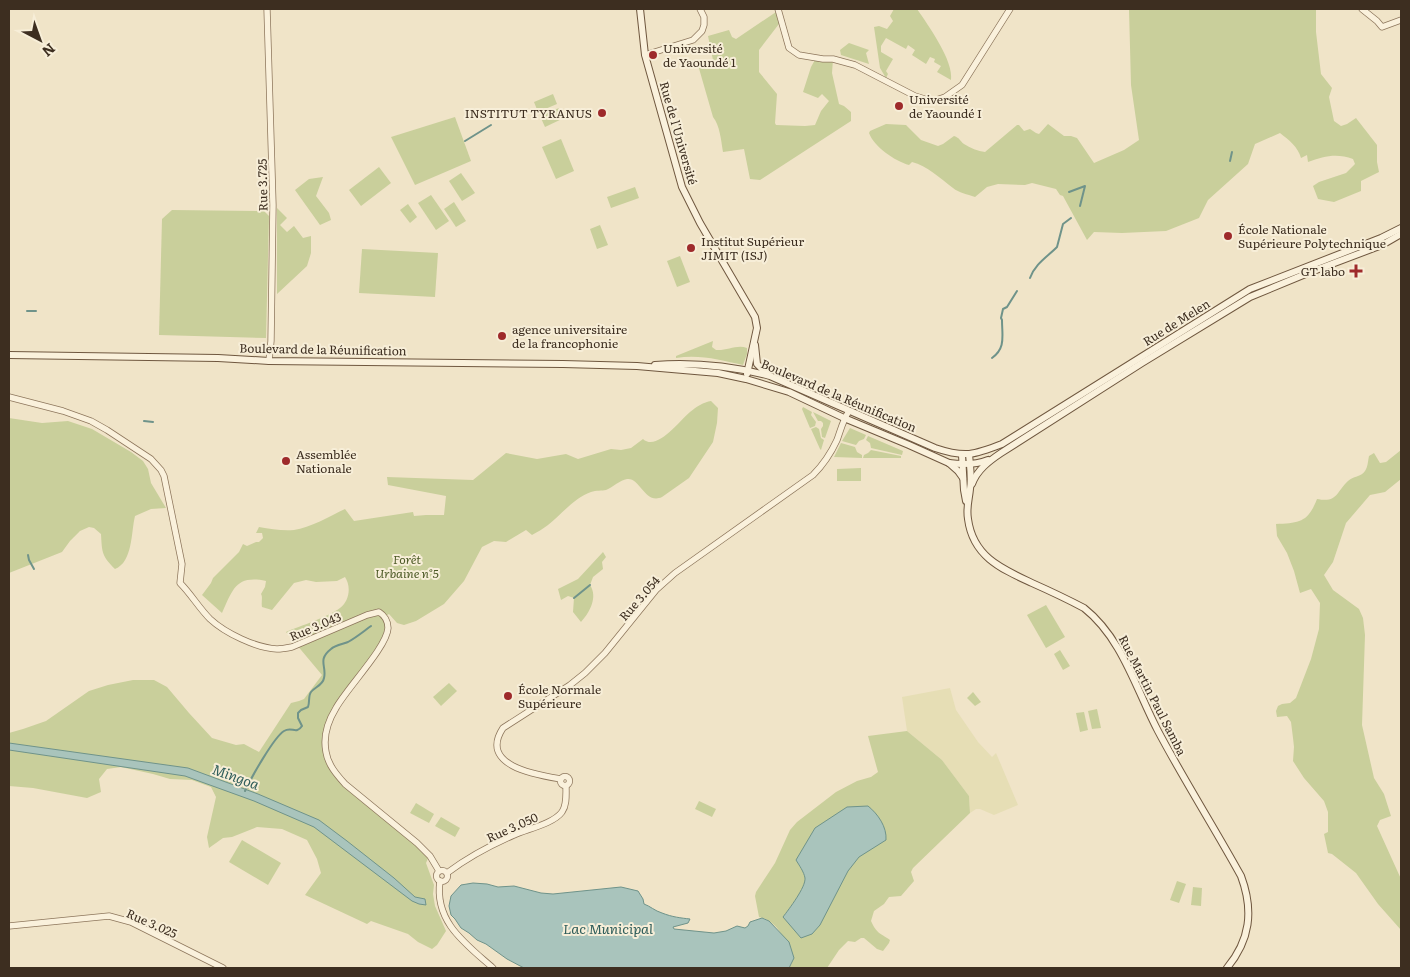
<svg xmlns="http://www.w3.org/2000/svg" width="1410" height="977" font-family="Literata,serif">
<rect width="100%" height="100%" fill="#f0e4c8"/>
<!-- farmland -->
<path fill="#e6deb5" d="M950 688 956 710 978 742 992 757 996 753 1018 805 994 815 980 809H976L970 813 969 796 942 760 907 731 902 697Z"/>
<!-- green -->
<g fill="#c9cf9b">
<path d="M894 9H917C928 25 954 61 951 80L937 72 941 66 934 62 935 59 930 57 926 64 912 55 915 50 908 45 906 49 886 38 881 46V52L893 59 886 71 888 74 886 78 880 68 874 27 879 26 887 29 893 21 890 16Z"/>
<path d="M1129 9H1316V32L1321 74 1332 88 1329 97 1334 121 1341 126 1347 124 1356 118 1377 145V162L1379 172 1361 181V191L1334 202 1318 199 1313 186 1319 182 1346 173 1355 164 1353 159C1337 153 1324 156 1308 162L1307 155 1301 158C1298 147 1289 140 1280 133L1255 144 1248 164 1208 200 1199 218 1166 231 1122 233 1094 232 1087 240 1063 196 1060 195 1056 189 1032 183 1025 185 998 184 987 187 975 197C967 194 959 193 953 188 940 178 927 166 912 162L909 165C895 161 874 147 869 133L870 131 886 124 906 125 921 140 938 146 943 144 954 136C960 138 960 141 964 144 970 148 978 151 985 152L1017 125H1019L1024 131 1030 129 1036 133 1039 134 1048 124 1064 136H1071L1077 138 1094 163 1124 150 1139 140 1131 85Z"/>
<path d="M779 10 782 20 759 50V72L777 94 775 123 776 125 805 126 815 125 821 111 829 101 822 94 818 98 803 92 811 67 816 58 833 59 832 73 839 104 844 106 851 112V121L760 180 750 179 744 149 723 152C721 140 720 126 713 117L698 65 713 60 708 36 729 30 732 37 736 39Z"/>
<path d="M849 43 869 50 866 53 869 64 841 55 840 50Z"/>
<path d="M553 94 557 104 538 112 534 102Z"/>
<path d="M559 108 564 118 545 127 540 116Z"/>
<path d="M455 117 471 161 415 185 391 137Z"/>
<path d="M561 139 574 171 556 179 542 147Z"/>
<path d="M379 167 391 183 361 206 349 190Z"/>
<path d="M461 173 475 193 462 201 449 181Z"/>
<path d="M323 177 316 196 329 213 331 220 320 225 295 190 309 179Z"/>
<path d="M635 187 639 198 611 208 607 197Z"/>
<path d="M431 195 449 221 436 230 418 203Z"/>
<path d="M454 202 466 221 456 227 444 209Z"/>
<path d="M408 204 417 217 410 223 400 210Z"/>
<path d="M277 208 287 218 280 225 287 232 294 226 303 238 311 236V253L307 266 277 294Z"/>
<path d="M172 210 264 211 269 216 266 338 159 335 162 219Z"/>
<path d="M600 225 608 245 597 249 590 229Z"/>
<path d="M362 249 438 253 435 297 359 293Z"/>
<path d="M680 256 690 282 677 287 667 261Z"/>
<path d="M713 341 712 347 716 350C727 351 737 344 747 348V354L743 365C721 360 699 354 676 358V356Z"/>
<path d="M711 401 718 408 717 423 713 442 689 478 662 497C645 505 640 477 627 479 620 480 613 487 606 490 602 491 596 490 591 492 574 498 562 514 548 525 543 529 537 532 532 535L526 530 506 542 494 541 482 547 464 581 444 604 416 621 404 625 397 623 389 614 384 617 387 625 380 648 344 694 329 724 326 746 336 774 429 856 426 863 434 885 433 894 435 906 446 931 437 945 432 949 418 942 408 934 371 921 367 924 305 895 321 873 317 859 307 840 282 829 257 827 232 837 223 838 209 848 207 837 216 797 211 787 192 780 170 779 153 774 121 767 107 769 99 779 101 792 87 798 33 788 9 786V733L23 729 46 721 89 691 108 685 133 680H154L167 687 189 713 212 738 236 745 244 744 259 752 291 703 299 701 304 699 322 675 286 632C300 626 328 617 340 608 350 600 351 586 345 577L337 581 316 582 306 580 294 583 272 610 262 607C261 602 263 597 261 594L265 587 266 581C236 575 233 589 222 613L202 595 211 583 213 578 239 552 243 544 247 546 256 542H259L263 538 262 533H256L259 527C271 529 282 531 294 530 310 528 330 516 345 509L354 521 413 512 414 516 426 515H444L446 496 388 485 387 477 473 480 506 453 537 459 566 454 578 459 611 449 621 450 631 448 643 439C657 452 680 420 690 412 696 407 704 402 711 401Z"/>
<path d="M803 407 812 412 811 415 816 422 815 426 810 428 802 409Z"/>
<path d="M813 412 831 421 825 438 822 437 821 429 823 426V423L821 421H818Z"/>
<path d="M9 418 42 423 68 421 92 429 131 452 143 461 148 469 151 483 166 508 151 509 135 516C131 532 133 562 115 569 102 556 102 553 101 534L94 528 89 527 80 531 70 541 62 552 9 573Z"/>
<path d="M816 427 819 429 821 438 824 440 821 450 820 449 811 429Z"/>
<path d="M850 428 866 435 864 439 859 441 856 445 842 441Z"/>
<path d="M868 436 903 451 902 455 871 448 870 443 866 440Z"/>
<path d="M841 443 855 447 857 452 862 455V458L834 457Z"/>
<path d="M871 450 901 456V458H863L864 455 868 453Z"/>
<path d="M1401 450V479L1385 492 1370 495 1346 523 1333 562 1324 575 1333 590 1359 609 1363 618 1365 635 1362 725 1374 778 1384 794 1391 816 1380 820 1377 826 1401 879V930L1378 904 1356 873 1332 854 1328 853 1324 834 1328 832V812L1324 801 1304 778 1293 761 1294 747 1293 738 1291 722 1287 716 1277 717 1276 711 1278 706 1282 704 1290 703 1296 698 1311 659 1319 629 1320 603 1311 589 1300 593 1294 571 1287 553 1277 536 1276 524C1300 523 1308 522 1317 499 1338 503 1336 492 1348 481 1353 476 1361 477 1365 471 1368 467 1368 460 1369 456L1374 453 1380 463 1386 462Z"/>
<path d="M861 468V481H837V469Z"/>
<path d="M603 552 606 557 602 562 603 569 593 577 590 585C598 597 590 612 581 622L573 612 574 598 568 596 561 600 558 589 578 579Z"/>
<path d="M1046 605 1065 637 1046 648 1027 615Z"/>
<path d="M1060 650 1070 666 1063 670 1054 654Z"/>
<path d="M449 683 457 691 441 706 433 697Z"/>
<path d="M973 692 981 702 975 706 967 698Z"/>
<path d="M1097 709 1101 728 1092 729 1088 711Z"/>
<path d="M1084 712 1088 730 1080 732 1076 713Z"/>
<path d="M907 731 942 760 969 796 970 813 913 868 911 872 914 881 901 896 889 897 884 904 874 911 871 921C877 934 879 932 890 940L889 943 883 951 877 949 864 938H861L855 942 848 941 839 950 827 968H789L792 963C786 944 781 922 759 917L755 896 756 892 775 863 790 830 797 822 836 792 857 781 871 777 878 772 868 736Z"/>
<path d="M699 801 716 809 712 817 695 809Z"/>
<path d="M416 803 434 814 429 823 410 813Z"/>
<path d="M441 817 460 828 455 837 435 826Z"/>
<path d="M242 840 281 863 268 885 229 862Z"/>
<path d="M1177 881 1186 884 1179 903 1170 900Z"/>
<path d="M1193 887 1202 888 1201 906 1191 905Z"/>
</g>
<!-- water -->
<g fill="#a9c4bc" stroke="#6f938a">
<path d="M9 743 188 768 258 794 319 820 347 841 394 878 415 897 425 899 426 905 419 904 412 901 314 827 254 801 185 776 9 750Z"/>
<path d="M868 806C878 814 887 827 886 840L859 857 848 871 820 925 812 934 801 938 783 917C789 909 806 887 805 878 804 872 799 865 796 860L815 828 847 807Z"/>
<path d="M473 883 487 884 498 887 514 886 541 893 553 894 621 887 638 891 643 899 644 904C650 906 655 911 662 913 672 917 681 918 690 919L688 923 673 927 674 929 714 933 726 931 737 926 745 928 748 926 750 922 762 918 769 921 789 942 794 958 789 968H524L507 959 486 944 477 940 469 933 461 928 455 919 451 915 449 906 451 896 461 885Z"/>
</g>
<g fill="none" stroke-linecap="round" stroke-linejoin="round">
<!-- stream -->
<g stroke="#6f938a" stroke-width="2">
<path d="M465 141 491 125"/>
<path d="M1230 161 1232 152"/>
<path d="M1069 192 1085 186 1080 206"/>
<path d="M1030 278C1035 264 1047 257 1057 247L1063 224 1071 218"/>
<path d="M27 311H36"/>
<path d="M992 358C1006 348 1002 336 1002 320L1001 318 1003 309 1007 307 1017 291"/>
<path d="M144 421 153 422"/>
<path d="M28 555 29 560 34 569"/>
<path d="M574 598 590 585"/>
<path d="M245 791C251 778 274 737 284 731 292 726 296 735 302 726L298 718V713L301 710 308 707C310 702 308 696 311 692 315 687 323 685 324 678 327 666 317 660 331 649 335 645 343 644 348 642 357 637 364 631 371 626"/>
</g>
<defs>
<g id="tertiary">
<path d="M267 9 273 205 271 341 269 361"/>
<path d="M778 9 789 48 799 55 823 59H833L855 65 915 96 928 100H936L945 97 962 85 1010 9"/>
<path d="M1362 9 1377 21 1382 27 1401 20"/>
<path d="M645 55 693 40 702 31 704 25V17L700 9"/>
<path d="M9 397 63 411 91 421 107 430 151 459 161 470 164 476 182 564 180 583C191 594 199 608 210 619 225 633 256 648 277 649 282 649 287 648 292 647L367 615 379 612C384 615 388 621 388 628 387 647 347 688 336 708 328 721 323 737 326 752 328 765 337 775 345 784L417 843 430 856 439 871"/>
<circle cx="565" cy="781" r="4.5"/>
<path d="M561 779C537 775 478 766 503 728L570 685 585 673 605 653 656 590 675 573 813 475C823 465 831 453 837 440 841 429 843 420 849 411"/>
<circle cx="442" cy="876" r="5.5"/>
<path d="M447 873C467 858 491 845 514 835 527 829 553 824 562 812 567 805 566 795 566 786"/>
<path d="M440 881C434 922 466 944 493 968"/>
<path d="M9 926 109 916 131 922 223 968"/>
</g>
<g id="secondary">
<path d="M640 9 645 55 682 187 700 223 755 317 757 328 747 374"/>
<path d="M755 345 757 364 768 375"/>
<path d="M9 355 218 358 269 361 563 364 637 366 718 373 746 379 789 392 844 418 909 445 949 463 958 471 963 478"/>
<path d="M655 365C695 362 732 366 770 376L935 448C965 458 974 455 1002 444L1250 289 1381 238 1401 228"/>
<path d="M969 454C970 466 972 478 970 489 969 500 966 508 968 519 973 557 1002 569 1032 583 1050 591 1067 599 1084 608 1122 638 1136 689 1158 731 1184 780 1214 827 1241 876 1254 911 1250 940 1227 968"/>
<path d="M962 455 964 490 966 501"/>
<path d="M949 463C963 465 975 465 988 460"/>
<path d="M972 484C977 470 989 461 1001 453L1142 363 1250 297 1308 273 1382 245 1401 234"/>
</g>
</defs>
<!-- tertiary casing -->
<use href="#tertiary" stroke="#8d765c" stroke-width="7"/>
<!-- secondary casing -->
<use href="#secondary" stroke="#6f573f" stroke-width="8"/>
<!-- tertiary -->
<use href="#tertiary" stroke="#faf1dc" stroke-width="5.5"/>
<!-- secondary -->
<use href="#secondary" stroke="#faf1dc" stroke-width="6"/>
</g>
<!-- markers -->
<g fill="#9e2a2b" stroke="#f7eed8" stroke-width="2">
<circle cx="653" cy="55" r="5"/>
<circle cx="899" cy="106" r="5"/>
<circle cx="602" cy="113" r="5"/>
<circle cx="1228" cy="236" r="5"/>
<circle cx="691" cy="248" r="5"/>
<path d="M1353.5 263.5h5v5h5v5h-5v5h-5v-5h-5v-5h5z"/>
<circle cx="502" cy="336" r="5"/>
<circle cx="286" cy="461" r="5"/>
<circle cx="508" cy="696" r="5"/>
</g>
<g text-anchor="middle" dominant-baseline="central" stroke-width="4" stroke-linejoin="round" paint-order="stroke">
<!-- poi labels -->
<g font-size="12" fill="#3d2e20" stroke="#f7eed8" text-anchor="start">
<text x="663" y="48">Université<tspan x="663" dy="14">de Yaoundé 1</tspan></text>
<text x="909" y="99">Université<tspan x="909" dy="14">de Yaoundé I</tspan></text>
<text x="592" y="113" text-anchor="end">INSTITUT TYRANUS</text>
<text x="1238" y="229">École Nationale<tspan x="1238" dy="14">Supérieure Polytechnique</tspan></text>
<text x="701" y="241">Institut Supérieur<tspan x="701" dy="14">JIMIT (ISJ)</tspan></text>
<text x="1345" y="271" text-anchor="end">GT labo</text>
<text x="512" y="329">agence universitaire<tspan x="512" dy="14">de la francophonie</tspan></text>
<text x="296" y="454">Assemblée<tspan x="296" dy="14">Nationale</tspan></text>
<text x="518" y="689">École Normale<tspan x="518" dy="14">Supérieure</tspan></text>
</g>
<!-- street labels -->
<g font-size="12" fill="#3d2e20" stroke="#f7eed8">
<text transform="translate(679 133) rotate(74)">Rue de l'Université</text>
<text transform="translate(262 185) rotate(-91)">Rue 3.725</text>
<text transform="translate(1176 322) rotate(-32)">Rue de Melen</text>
<text transform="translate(323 349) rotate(1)">Boulevard de la Réunification</text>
<text transform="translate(839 395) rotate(23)">Boulevard de la Réunification</text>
<text transform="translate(639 598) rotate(-49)">Rue 3.054</text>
<text transform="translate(315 626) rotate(-23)">Rue 3.043</text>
<text transform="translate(1153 695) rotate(63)">Rue Martin Paul Samba</text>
<text transform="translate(512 827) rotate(-24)">Rue 3.050</text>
<text transform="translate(152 923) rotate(24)">Rue 3.025</text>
</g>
<!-- park labels -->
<g font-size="12" font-style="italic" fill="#4d5a26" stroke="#f7eed8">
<text x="407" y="559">Forêt<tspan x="407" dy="14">Urbaine n°5</tspan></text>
</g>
<!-- water labels -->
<g font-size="14" font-style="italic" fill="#2f5d5a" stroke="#f7eed8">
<text transform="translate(236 776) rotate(20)">Mingoa</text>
<text x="608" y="928">Lac Municipal</text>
</g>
</g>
<!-- border -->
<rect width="1410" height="977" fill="none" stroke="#3d2e20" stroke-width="20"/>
<!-- north arrow -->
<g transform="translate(40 40) rotate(139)" stroke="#f7eed8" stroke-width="4" paint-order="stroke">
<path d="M0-4L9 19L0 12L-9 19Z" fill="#3d2e20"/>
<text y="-8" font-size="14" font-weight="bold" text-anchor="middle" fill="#3d2e20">N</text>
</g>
</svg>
